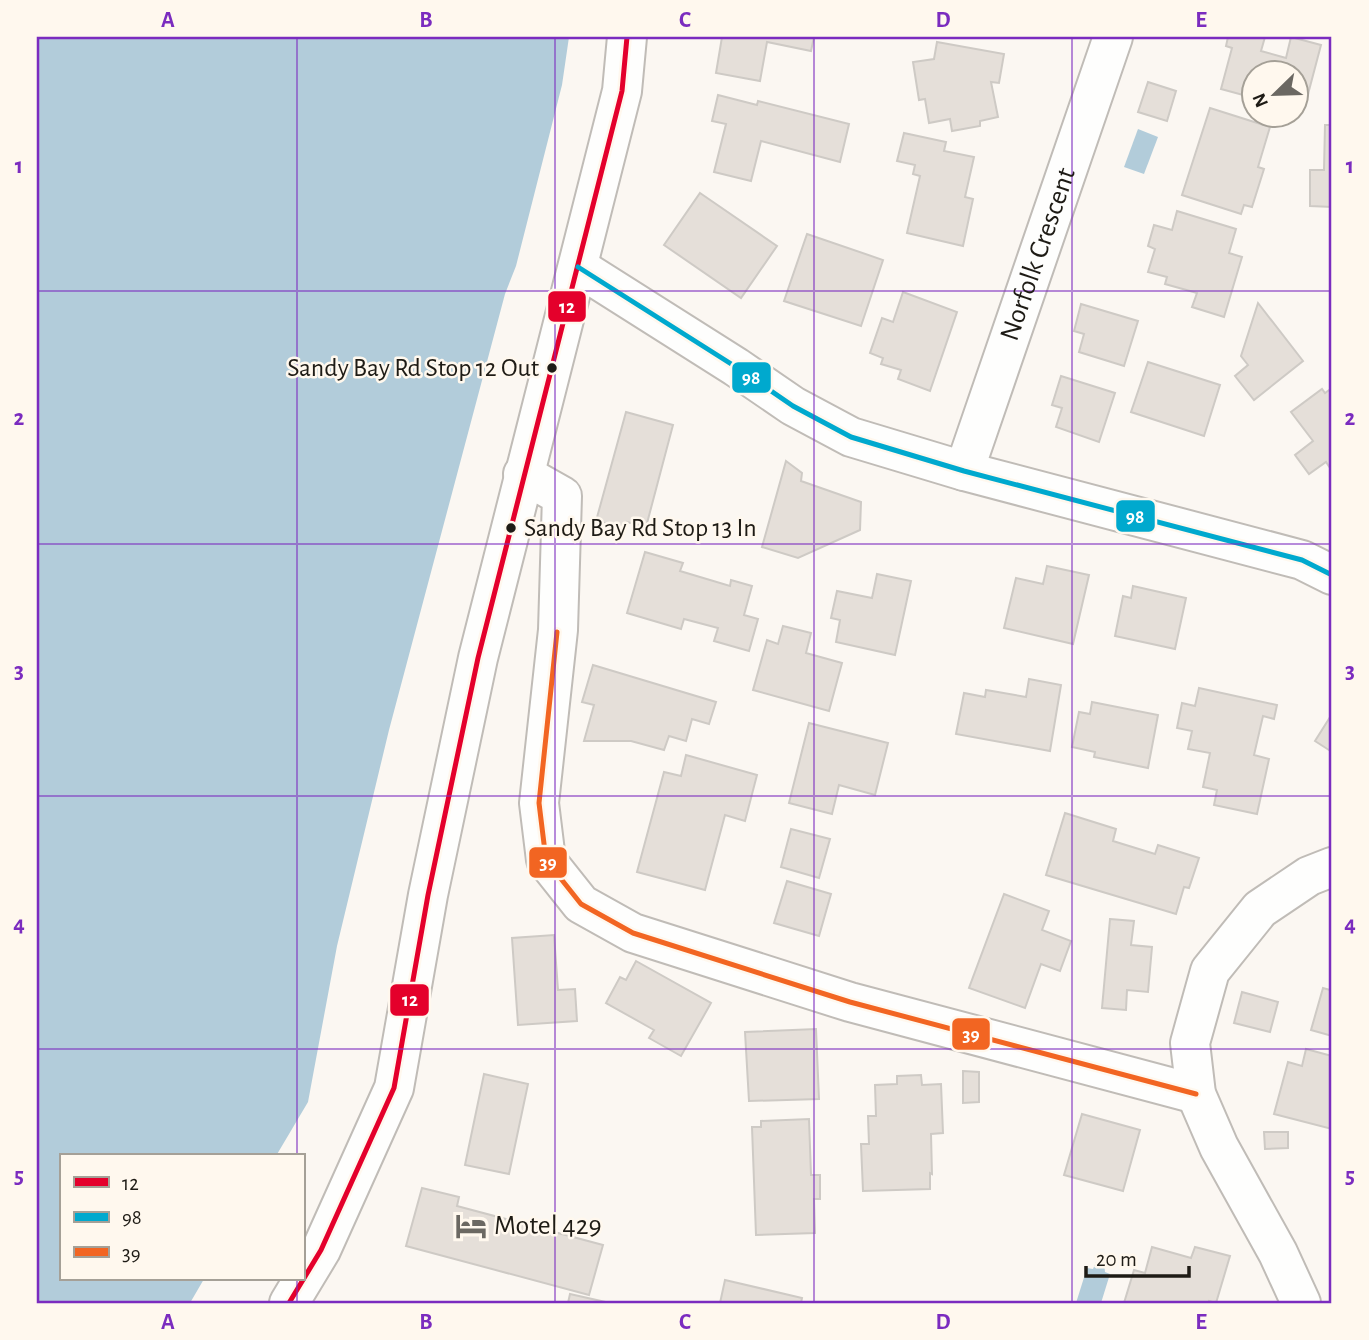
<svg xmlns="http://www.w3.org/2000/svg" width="1369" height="1340" font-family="'Alegreya Sans',sans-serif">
<rect width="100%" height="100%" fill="#fbf7f2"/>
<!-- water -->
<g fill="#b2ccda">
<path d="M37 37H569L562 85 516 266 505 294 389 730 337 946 308 1102 276 1156H61V1279H204L190 1303H37Z"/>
<path d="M1138 129 1158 137 1144 174 1124 167Z"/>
<path d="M1096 1262 1104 1263 1105 1272 1110 1274 1101 1303H1076L1087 1268 1093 1269Z"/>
</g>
<!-- building -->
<g fill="#e5dfd9" stroke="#cecac5" stroke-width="2">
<path d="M722 37H814L811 51 767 42 760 81 716 73Z"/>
<path d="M1228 37H1265L1261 51 1286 58 1291 37 1321 45 1307 98 1296 95V74H1254V98L1221 89 1232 48 1226 46Z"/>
<path d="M937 42 1004 54 999 83 991 82 998 117 980 121V126L952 131 950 119 929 123 925 99 919 100 913 62 934 59Z"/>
<path d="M1148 82 1176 91 1167 121 1138 112Z"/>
<path d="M718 95 757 105 758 101 849 124 840 162 761 141 751 181 714 172 726 124 712 121Z"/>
<path d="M1210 108 1270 127 1258 167 1264 169 1252 207 1244 205 1241 214 1182 195Z"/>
<path d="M1325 125H1332V207L1310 206V170H1324Z"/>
<path d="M904 133 946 142 944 151 974 157 965 197 973 199 963 246 907 233 920 176 913 174 915 165 897 161Z"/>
<path d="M700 193 777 246 741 298 664 245Z"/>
<path d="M1177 211 1236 229 1229 253 1242 257 1224 317 1192 307 1197 293 1165 284 1167 277 1148 272 1155 249 1148 246 1154 225 1172 230Z"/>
<path d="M807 234 883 260 861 326 784 301Z"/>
<path d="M903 292 957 312 930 391 898 379 901 370 881 364 883 358 870 353 882 318 893 322Z"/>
<path d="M1258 303 1303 361 1254 400 1235 376 1248 365 1241 356Z"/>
<path d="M1081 304 1138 321 1124 366 1079 352 1084 334 1074 331Z"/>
<path d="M1148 362 1220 385 1204 436 1131 412Z"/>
<path d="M1061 376 1115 393 1099 442 1056 427 1062 408 1052 405Z"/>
<path d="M1332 388V471L1326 462 1309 474 1295 455 1313 441 1291 412 1322 389 1325 393Z"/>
<path d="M626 412 673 425 646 527 627 522 626 528 596 521Z"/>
<path d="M786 461 802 473 801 481 861 502 860 530 798 558 762 547Z"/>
<path d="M645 552 683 563 680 571 730 586 731 580 752 586 744 615 758 619 749 651 714 641 718 628 684 619 681 629 627 613Z"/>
<path d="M1047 566 1089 575 1073 644 1004 628 1016 578 1043 584Z"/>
<path d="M877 574 911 581 895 655 836 642 840 620 831 618 837 591 872 598Z"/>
<path d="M1133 586 1186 598 1175 649 1115 636 1123 596 1131 598Z"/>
<path d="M783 626 811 633 806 653 842 663 829 711 753 690 767 640 778 644Z"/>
<path d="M593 665 716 702 709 724 692 719 686 741 669 736 664 750 631 741H584L594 705 582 702Z"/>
<path d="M1029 679 1061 685 1050 751 956 734 964 693 985 697 986 690 1026 697Z"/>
<path d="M1199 688 1277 705 1274 719 1263 716 1254 755 1269 759 1257 814 1214 805 1217 790 1203 787 1210 753 1188 749 1192 731 1177 728 1182 703 1195 706Z"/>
<path d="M1092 702 1158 715 1148 768 1094 757 1095 752 1072 747 1079 712 1090 714Z"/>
<path d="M1332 714V752L1315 741Z"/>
<path d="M809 723 888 743 875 795 839 785 832 814 789 803Z"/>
<path d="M686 755 757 775 745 821 725 815 705 890 637 872 664 772 681 776Z"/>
<path d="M1065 813 1116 829 1113 841 1155 854 1158 845 1199 858 1189 888 1184 887 1176 914 1046 875Z"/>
<path d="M791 829 830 839 819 878 781 867Z"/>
<path d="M787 881 831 894 819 936 774 923Z"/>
<path d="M1004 894 1049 911 1042 930 1071 941 1060 971 1041 964 1025 1008 969 988Z"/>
<path d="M1110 919 1134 921 1131 945 1152 947 1148 992 1127 990 1126 1010 1102 1008Z"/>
<path d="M554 935 558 990 575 989 577 1021 518 1025 512 938Z"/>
<path d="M636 961 711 1003 681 1056 649 1038 654 1030 606 1003 620 977 626 980Z"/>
<path d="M1332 980V1036L1311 1030 1323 988 1330 990Z"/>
<path d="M1242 992 1278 1002 1270 1032 1234 1023Z"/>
<path d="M816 1029 819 1099 749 1101 745 1032Z"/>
<path d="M1306 1049 1332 1056V1129L1274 1114 1288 1062 1302 1066Z"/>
<path d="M963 1071 979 1072V1102L963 1103Z"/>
<path d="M484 1074 528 1084 509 1174 465 1165Z"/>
<path d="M921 1075 922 1085 941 1084 943 1133 931 1134 932 1174 930 1173V1189L863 1191 861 1144H869L868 1116H876L875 1085 897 1084V1076Z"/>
<path d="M1082 1114 1140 1130 1123 1191 1064 1175Z"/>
<path d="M809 1119 811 1175H820V1199H814L815 1233 756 1235 752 1127H761V1121Z"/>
<path d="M1264 1132H1288V1148L1265 1149Z"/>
<path d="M422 1188 459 1197 457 1206 603 1245 589 1295 406 1246Z"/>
<path d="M1152 1247 1191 1258 1195 1247 1230 1256 1216 1303 1209 1301 1208 1303H1124L1134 1270 1145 1273Z"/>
<path d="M725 1280 802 1298 801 1303H720Z"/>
<path d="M570 1294 610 1303H568Z"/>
</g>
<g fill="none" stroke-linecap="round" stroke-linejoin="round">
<defs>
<g id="street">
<path d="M578 267 736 367 793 406 851 437 964 471 1302 560 1332 575"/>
<path id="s1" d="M964 471 1113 37"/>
<path d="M523 474 562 496 558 630 539 803 546 860 581 904 633 933 850 1002 1196 1094"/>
<path d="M1301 1303 1278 1253 1219 1147 1196 1094 1190 1043 1210 971 1260 909 1309 876 1332 867"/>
</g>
<path id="primary" d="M289 1303 321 1250 394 1088 428 895 478 658 622 91 627 37"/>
</defs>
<!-- street casing -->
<use href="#street" stroke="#c0bcb7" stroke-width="42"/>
<!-- primary casing -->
<use href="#primary" stroke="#c0bcb7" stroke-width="42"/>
<!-- street -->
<use href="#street" stroke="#fefefd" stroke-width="38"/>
<!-- primary -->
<use href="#primary" stroke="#fefefd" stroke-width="38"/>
<defs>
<path id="bus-1" d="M289 1303 321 1250 394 1088 428 895 478 658 622 91 627 37"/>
<path id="bus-2" d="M578 267 736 367 793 406 851 437 964 471 1302 560 1332 575"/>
<path id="bus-3" d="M557 632 539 803 546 860 581 904 633 933 850 1002 1196 1094"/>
</defs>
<!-- bus-1 casing -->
<use href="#bus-1" stroke="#fff8ee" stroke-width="10"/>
<!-- bus-2 casing -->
<use href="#bus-2" stroke="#fff8ee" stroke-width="10"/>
<!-- bus-3 casing -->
<use href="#bus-3" stroke="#fff8ee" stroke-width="10"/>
<!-- bus-1 -->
<use href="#bus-1" stroke="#e4002b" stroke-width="5"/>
<!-- bus-2 -->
<use href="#bus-2" stroke="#00a9ce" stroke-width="5"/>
<!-- bus-3 -->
<use href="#bus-3" stroke="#f26522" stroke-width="5"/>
</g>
<!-- grid -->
<path fill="none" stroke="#7b2cbf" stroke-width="2" stroke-opacity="0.55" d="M297 37V1156M555 37V1303M814 37V1303M1072 37V1303M37 291H1332M37 544H1332M37 796H1332M37 1049H1332M297 1279V1303"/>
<!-- icons -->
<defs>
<symbol id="hotel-bare" viewBox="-9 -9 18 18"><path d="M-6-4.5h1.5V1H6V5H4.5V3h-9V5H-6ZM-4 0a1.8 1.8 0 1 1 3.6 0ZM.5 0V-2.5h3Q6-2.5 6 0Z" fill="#6b6862" stroke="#fff8ee" stroke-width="2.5" paint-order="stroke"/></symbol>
</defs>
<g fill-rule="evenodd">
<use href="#hotel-bare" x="449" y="1204" width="44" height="44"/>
</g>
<!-- markers -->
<g fill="#1e1b15" stroke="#fff8ee" stroke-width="2.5">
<circle cx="552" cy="368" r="6"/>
<circle cx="511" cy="528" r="6"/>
</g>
<g text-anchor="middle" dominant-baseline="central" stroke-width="5" stroke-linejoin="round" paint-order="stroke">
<!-- bus labels -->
<g font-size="26" fill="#1e1b15" stroke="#fff8ee" text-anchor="end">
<text x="539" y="368">Sandy Bay Rd Stop 12 Out</text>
<text x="524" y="528" text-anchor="start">Sandy Bay Rd Stop 13 In</text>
</g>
<!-- street labels -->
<g font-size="28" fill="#1e1b15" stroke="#fff8ee">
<text stroke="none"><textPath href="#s1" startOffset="229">Norfolk Crescent</textPath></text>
</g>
<!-- poi labels -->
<g font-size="28" fill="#1e1b15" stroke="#fff8ee" text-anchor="start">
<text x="494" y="1226">Motel 429</text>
</g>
</g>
<g stroke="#fff8ee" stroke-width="2.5">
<rect x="547" y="290" width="40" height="33" rx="7" fill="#e4002b"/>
<rect x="731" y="361" width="41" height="33" rx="7" fill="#00a9ce"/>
<rect x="1115" y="499" width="41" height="34" rx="7" fill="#00a9ce"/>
<rect x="528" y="846" width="40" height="33" rx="7" fill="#f26522"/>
<rect x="389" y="983" width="41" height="34" rx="7" fill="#e4002b"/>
<rect x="951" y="1017" width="40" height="34" rx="7" fill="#f26522"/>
</g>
<g font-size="19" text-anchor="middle" font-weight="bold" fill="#fff">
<text x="567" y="313">12</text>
<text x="751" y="384">98</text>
<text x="1135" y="523">98</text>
<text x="548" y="869">39</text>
<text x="410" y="1006">12</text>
<text x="971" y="1041">39</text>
</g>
<!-- border -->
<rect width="1369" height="1340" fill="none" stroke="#fff8ee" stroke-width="77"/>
<!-- legend -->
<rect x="60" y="1154" width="245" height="126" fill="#fff8ee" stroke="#a5a097" stroke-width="2"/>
<rect x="74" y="1177" width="35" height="10" fill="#e4002b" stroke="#a5a097" stroke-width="2"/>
<text x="122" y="1190" font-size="21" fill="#1e1b15">12</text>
<rect x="74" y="1212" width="35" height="10" fill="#00a9ce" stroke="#a5a097" stroke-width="2"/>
<text x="122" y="1224" font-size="21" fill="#1e1b15">98</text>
<rect x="74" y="1247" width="35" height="10" fill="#f26522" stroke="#a5a097" stroke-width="2"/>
<text x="122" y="1260" font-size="21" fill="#1e1b15">39</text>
<!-- north arrow -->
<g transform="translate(1275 94) rotate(247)"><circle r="33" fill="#fff8ee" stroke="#a5a097" stroke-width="2"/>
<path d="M0-5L12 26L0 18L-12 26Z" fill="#6b6862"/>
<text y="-10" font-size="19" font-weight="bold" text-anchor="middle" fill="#1e1b15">N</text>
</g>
<!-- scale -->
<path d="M1086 1266v10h103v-10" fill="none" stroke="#1e1b15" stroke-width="3.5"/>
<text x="1096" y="1266" font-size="21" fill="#1e1b15" stroke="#fff8ee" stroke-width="5" paint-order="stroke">20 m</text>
<rect x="38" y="38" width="1292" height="1264" fill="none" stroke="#7b2cbf" stroke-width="2.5"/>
<g font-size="23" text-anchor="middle" font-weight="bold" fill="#7b2cbf">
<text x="168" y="27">A</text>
<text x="426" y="27">B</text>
<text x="685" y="27">C</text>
<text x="943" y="27">D</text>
<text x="1201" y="27">E</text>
<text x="19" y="173">1</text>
<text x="1350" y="173">1</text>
<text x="19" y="425">2</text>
<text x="1350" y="425">2</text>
<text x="19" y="678">3</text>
<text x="1350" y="678">3</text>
<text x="19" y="931">4</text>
<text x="1350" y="931">4</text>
<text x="19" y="1183">5</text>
<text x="1350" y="1183">5</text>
<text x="168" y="1329">A</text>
<text x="426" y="1329">B</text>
<text x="685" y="1329">C</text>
<text x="943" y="1329">D</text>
<text x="1201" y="1329">E</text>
</g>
</svg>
